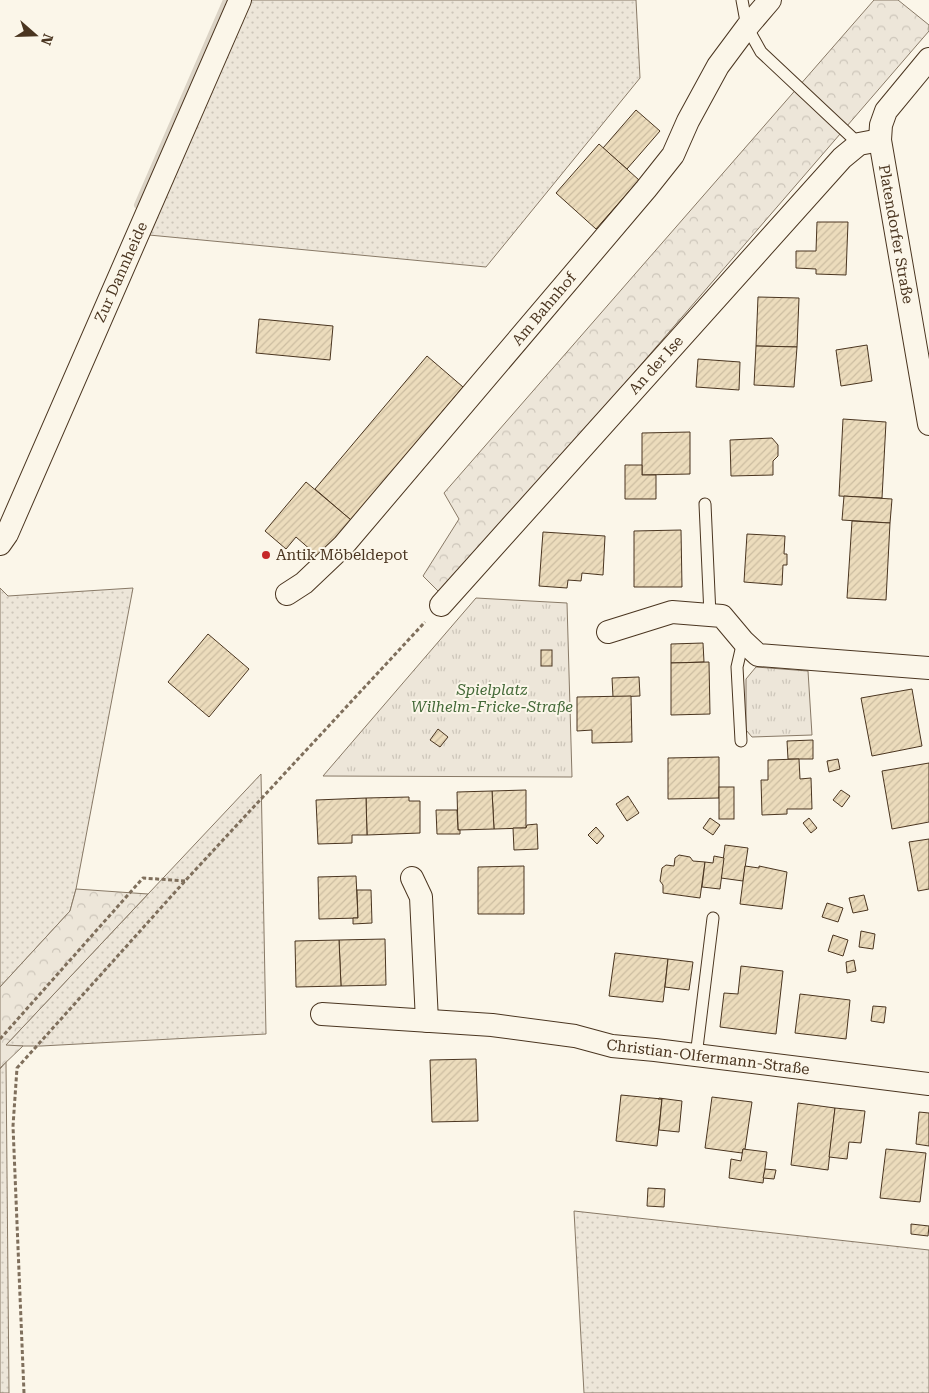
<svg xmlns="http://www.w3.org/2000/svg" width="929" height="1393" font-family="'Roboto Serif',serif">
<defs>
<pattern id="grass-dots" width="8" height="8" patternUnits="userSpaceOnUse" patternTransform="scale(1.25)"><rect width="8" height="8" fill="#ede6d9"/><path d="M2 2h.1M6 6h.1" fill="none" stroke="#cdc6ba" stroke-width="1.8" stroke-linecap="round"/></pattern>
<pattern id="forest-crowns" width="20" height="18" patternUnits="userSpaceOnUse" patternTransform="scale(1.25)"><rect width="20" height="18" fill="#ede6d9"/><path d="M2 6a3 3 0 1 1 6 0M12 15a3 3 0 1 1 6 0" fill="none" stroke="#cdc6ba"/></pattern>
<pattern id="park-tufts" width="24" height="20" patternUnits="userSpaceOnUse" patternTransform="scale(1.25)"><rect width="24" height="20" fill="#ede6d9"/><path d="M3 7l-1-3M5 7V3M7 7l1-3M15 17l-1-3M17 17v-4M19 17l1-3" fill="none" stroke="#cdc6ba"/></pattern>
<pattern id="building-hatch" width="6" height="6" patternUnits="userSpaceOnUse" patternTransform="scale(1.25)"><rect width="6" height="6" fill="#ecdcbc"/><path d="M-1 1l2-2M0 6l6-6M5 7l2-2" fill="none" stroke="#ccbda1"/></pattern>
</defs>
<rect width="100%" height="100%" fill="#fbf6e9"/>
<!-- grass -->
<g fill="url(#grass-dots)" stroke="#887966">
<path d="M247 0H636L640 78 486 267 149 235Z"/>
<path d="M0 588 8 596 133 588 76 889 70 911 0 987Z"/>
<path d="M261 774 266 1034 41 1046H5Z"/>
<path d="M6 1062 9 1393H0V1069Z"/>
<path d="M574 1211 929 1250V1393H584Z"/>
</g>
<!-- forest -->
<g fill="url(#forest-crowns)" stroke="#887966">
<path d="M874 0H898L929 25V31L442 595 423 576 459 519 444 493Z"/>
<path d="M76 889 148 894 6 1045 23 1046 0 1068V987L70 911Z"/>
</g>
<!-- park -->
<g fill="url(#park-tufts)" stroke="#887966">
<path d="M476 598 567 603 572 777 323 776Z"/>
<path d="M756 667 808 671 812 735 752 737 746 730V679Z"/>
</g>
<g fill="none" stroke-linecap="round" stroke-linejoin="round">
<!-- stream -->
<path stroke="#dcd4c6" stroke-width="8" d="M138 205 227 0"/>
</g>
<!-- building -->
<g fill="url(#building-hatch)" stroke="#4a3520">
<path d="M636 110 660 131 627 169 603 148Z"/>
<path d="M599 144 639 180 596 229 556 193Z"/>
<path d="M817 222H848L846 275 816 274V269L796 268V251H816Z"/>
<path d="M758 297 799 298 797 347 756 346Z"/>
<path d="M259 319 333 326 330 360 256 353Z"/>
<path d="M867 345 872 381 841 386 836 350Z"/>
<path d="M756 346 797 347 794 387 754 385Z"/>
<path d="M427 356 463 387 351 520 315 489Z"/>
<path d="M698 359 740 362 739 390 696 387Z"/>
<path d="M843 419 886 422 882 498 839 496Z"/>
<path d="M690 432V474L642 475V433Z"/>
<path d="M772 438 778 445V456L773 461V475L731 476 730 440Z"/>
<path d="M625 465H642V475H656V499H625Z"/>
<path d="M306 482 351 520 320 558 296 537 286 549 265 531Z"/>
<path d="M844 496 892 499 890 523 842 520Z"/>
<path d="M852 521 890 523 886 600 847 598Z"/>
<path d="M681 530 682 587H634V531Z"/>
<path d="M543 532 605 536 603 575 582 573 581 581 568 580 567 588 539 586Z"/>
<path d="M747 534 785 536 784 554H787V565H783L782 585 744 582Z"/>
<path d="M208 634 249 669 209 717 168 682Z"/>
<path d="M703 643 704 662 671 663V644Z"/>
<rect x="541" y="650" width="11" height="16"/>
<path d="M709 662 710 714 671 715V663Z"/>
<path d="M639 677 640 696 613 697 612 678Z"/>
<path d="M912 689 922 746 872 756 861 698Z"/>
<path d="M631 696 632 742 592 743V730L577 731V697Z"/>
<path d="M438 729 448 737 440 747 430 740Z"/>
<path d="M813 740V759H788L787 741Z"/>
<path d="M719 757V798L668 799V758Z"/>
<path d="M799 759 800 779 811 778 812 809H787V814L762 815 761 780H768V760Z"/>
<path d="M838 759 840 769 829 772 827 761Z"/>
<path d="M929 763V822L892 829 882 771Z"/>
<rect x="719" y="787" width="15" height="32"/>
<path d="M526 790V828L494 829 492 791Z"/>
<path d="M841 790 850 796 842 807 833 800Z"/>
<path d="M492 791 494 829 458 830 457 792Z"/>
<path d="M628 796 639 813 627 821 616 804Z"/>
<path d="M409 797V801H420V833L367 835 366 798Z"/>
<path d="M366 798 367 835H352V843L318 844 316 800Z"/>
<path d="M436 810H457L458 830H460V834H437Z"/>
<path d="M710 818 720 825 713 835 703 828Z"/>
<path d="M809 818 817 828 811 833 803 823Z"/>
<path d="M537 824 538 849 514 850 513 828H526L527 825Z"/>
<path d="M596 827 604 836 597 844 588 835Z"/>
<path d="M929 839V889L918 891 909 842Z"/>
<path d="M725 845 748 848 743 881 721 878Z"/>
<path d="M679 855 690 857 693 861 705 862 700 898 663 893V885L660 881 662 868 666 865 674 866 675 858Z"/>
<path d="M714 856 724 858 720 889 702 887 705 862 713 863Z"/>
<path d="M524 866V914H478V867Z"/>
<path d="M745 866 759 868V866L787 872 782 909 740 904Z"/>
<path d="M356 876 358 918 319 919 318 877Z"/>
<path d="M357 890H371L372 923 353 924V918H358Z"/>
<path d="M864 895 868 910 853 913 849 898Z"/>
<path d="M827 903 843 908 838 922 822 917Z"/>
<path d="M861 931 875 934 873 949 859 947Z"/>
<path d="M833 935 848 940 843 956 828 951Z"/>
<path d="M385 939 386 985 341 986 339 940Z"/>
<path d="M339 940 341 986 296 987 295 941Z"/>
<path d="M615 953 668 959 663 1002 609 996Z"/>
<path d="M668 959 693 962 689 990 665 987Z"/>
<path d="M854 960 856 971 847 973 846 962Z"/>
<path d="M741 966 783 971 776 1034 720 1027 724 993 738 994Z"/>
<path d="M800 994 850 1000 846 1039 795 1033Z"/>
<path d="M873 1006 886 1007 884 1023 871 1021Z"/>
<path d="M476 1059 478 1121 432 1122 430 1060Z"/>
<path d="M621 1095 662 1099 657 1146 616 1141Z"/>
<path d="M712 1097 752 1102 745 1149H743L742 1153 705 1148Z"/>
<path d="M659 1098 682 1101 679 1132 659 1130 662 1099H658Z"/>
<path d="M798 1103 835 1108 828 1170 791 1165Z"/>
<path d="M835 1108 865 1111 861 1143 849 1142 847 1159 829 1157Z"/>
<path d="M919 1112 929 1113V1146L916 1144Z"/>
<path d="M743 1149 767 1152 763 1183 729 1178 731 1159 741 1161Z"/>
<path d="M886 1149 926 1153 920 1202 880 1198Z"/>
<path d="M765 1169 776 1170 774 1179 763 1178Z"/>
<path d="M648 1188 665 1189 664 1207 647 1206Z"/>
<path d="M911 1224 929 1226 928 1236 911 1234Z"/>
</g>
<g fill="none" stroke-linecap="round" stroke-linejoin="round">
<defs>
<g id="lane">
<path d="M742 0 747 27 761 52 859 144"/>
<path d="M705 504 710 615"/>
<path d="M741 741 737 667 743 641"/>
<path d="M696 1056 713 918"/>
</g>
<g id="street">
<path d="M929 59 886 111 881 125 880 140 929 424"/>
<path d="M0 544 7 534 240 0"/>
<path d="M287 594 304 583 343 546 646 189 673 155 688 121 718 66 747 27 770 0"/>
<path d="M441 605 842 158 859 144 880 140"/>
<path d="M608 632 672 612 722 616 743 641 758 655 929 668"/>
<path d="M412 878 421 897 427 1021"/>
<path d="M322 1014 492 1025 575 1036 612 1046 655 1050 929 1084"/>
</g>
</defs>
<!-- lane casing -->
<use href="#lane" stroke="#4a3520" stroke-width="13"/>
<!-- street casing -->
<use href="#street" stroke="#4a3520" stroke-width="24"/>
<!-- path -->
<g stroke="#7f6f5c" stroke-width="3" stroke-dasharray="4 2.5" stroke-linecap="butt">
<path d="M0 1039 143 878 185 881"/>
<path d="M24 1393 13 1126 17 1068 185 881 425 622"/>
</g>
<!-- lane -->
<use href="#lane" stroke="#fbf6e9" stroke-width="11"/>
<!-- street -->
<use href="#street" stroke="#fbf6e9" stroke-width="22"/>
</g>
<!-- markers -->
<circle fill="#c62828" stroke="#fbf6e9" stroke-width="2" cx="266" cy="555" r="5"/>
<g text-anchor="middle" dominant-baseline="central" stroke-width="4" stroke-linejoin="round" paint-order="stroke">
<!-- street labels -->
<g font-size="15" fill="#4a3520" stroke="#fbf6e9">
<text transform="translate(896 234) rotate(80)">Platendorfer Straße</text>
<text transform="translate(121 272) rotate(-66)">Zur Dannheide</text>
<text transform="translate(544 309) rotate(-50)">Am Bahnhof</text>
<text transform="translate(656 365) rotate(-48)">An der Ise</text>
<text transform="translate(708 1057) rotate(7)">Christian-Olfermann-Straße</text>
</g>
<!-- poi labels -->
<g font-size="15" fill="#4a3520" stroke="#fbf6e9" text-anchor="start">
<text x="276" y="555">Antik Möbeldepot</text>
</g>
<!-- park labels -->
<g font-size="15" font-style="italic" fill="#436837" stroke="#fbf6e9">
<text x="492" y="690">Spielplatz<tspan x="492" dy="17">Wilhelm-Fricke-Straße</tspan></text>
</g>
</g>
<!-- north arrow -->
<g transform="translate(35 35) rotate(110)" stroke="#fbf6e9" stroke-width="4" paint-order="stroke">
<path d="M0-4L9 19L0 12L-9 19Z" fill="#4a3520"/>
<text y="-8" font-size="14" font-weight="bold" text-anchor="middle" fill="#4a3520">N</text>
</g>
</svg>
